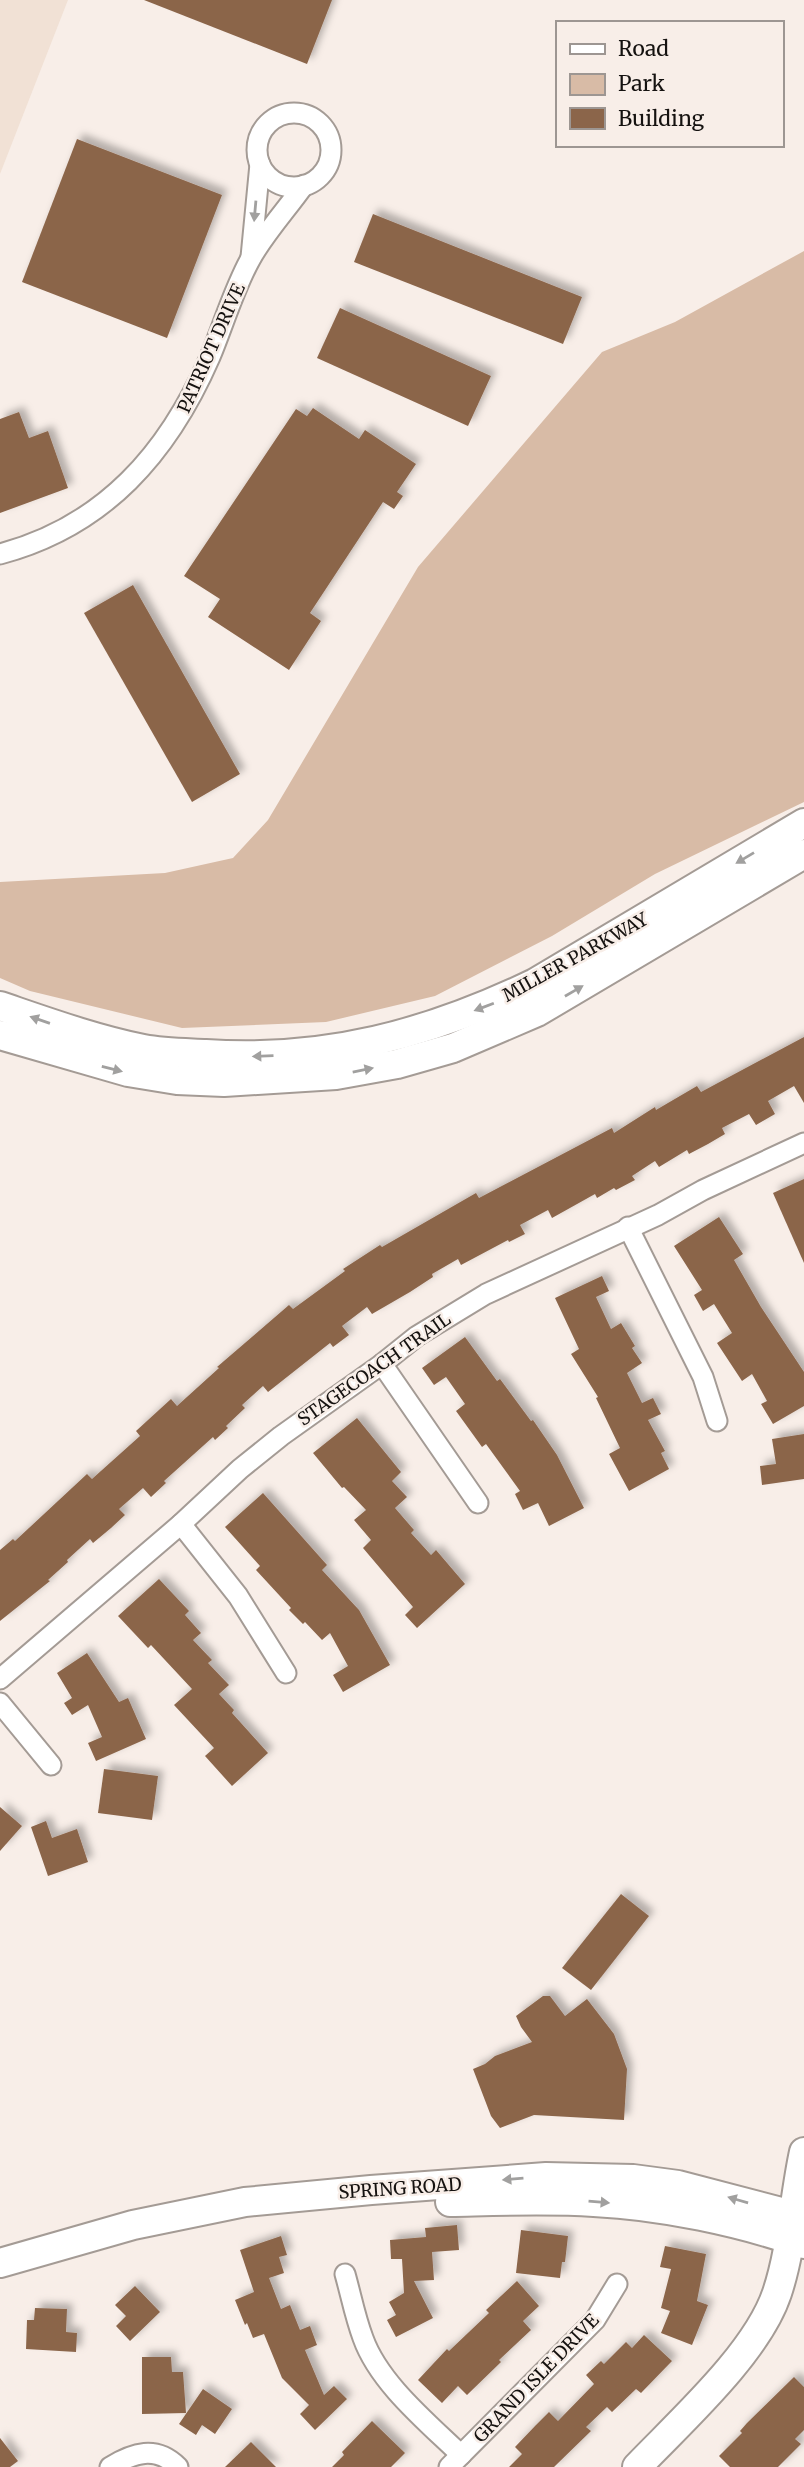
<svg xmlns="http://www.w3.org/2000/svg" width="804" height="2467" font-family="Merriweather,serif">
<defs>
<filter id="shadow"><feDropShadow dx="5.5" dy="-5.5" stdDeviation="3.5" flood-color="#0004"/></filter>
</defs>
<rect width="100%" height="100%" fill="#f8eee8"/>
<!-- built -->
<path fill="#f1e1d5" d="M0 0H68L0 174Z"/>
<!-- green -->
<path fill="#d8bba6" d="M804 251V802L655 874 552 936 435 996 326 1022 182 1028 30 991 0 978V882L165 873 233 858 268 820 418 567 602 352 675 322Z"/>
<!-- building -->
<g fill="#8b654a" filter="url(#shadow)">
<path d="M144 0H332L307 64Z"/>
<path d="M77 139 222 195 167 338 22 282Z"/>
<path d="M373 214 582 297 563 344 354 262Z"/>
<path d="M340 308 491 376 468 426 317 358Z"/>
<path d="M313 408 359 439 365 430 416 464 397 492 403 496 394 509 383 502 310 613 321 621 289 670 208 617 220 599 184 576 296 409 307 416Z"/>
<path d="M19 412 29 438 48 431 68 488 0 513V419Z"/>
<path d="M133 585 240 774 192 802 84 613Z"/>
<path d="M804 1037V1103L794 1086 768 1101 775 1114 756 1125 749 1114 722 1128 725 1134 708 1144 689 1154 687 1150 659 1167 655 1161 632 1176 635 1180 616 1190 614 1188 597 1198 595 1194 552 1218 548 1210 520 1225 525 1234 509 1242 508 1240 461 1265 458 1259 432 1274 433 1277 410 1292 372 1314 367 1307 342 1326 349 1335 333 1347 330 1343 268 1392 263 1386 242 1405 245 1408 226 1426 228 1428 215 1440 213 1437 164 1481 166 1483 151 1497 143 1488 119 1509 125 1515 111 1528 93 1543 90 1539 67 1560 68 1562 48 1580 50 1581 0 1621V1550L13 1539 15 1541 87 1474 92 1479 140 1436 136 1431 171 1399 177 1406 219 1368 217 1367 289 1305 293 1309 345 1271 343 1269 380 1245 382 1247 476 1193 479 1198 612 1128 614 1133 655 1107 656 1110 697 1086 701 1092Z"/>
<path d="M804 1179V1263L773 1193Z"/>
<path d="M719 1217 743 1254 734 1260 761 1307 804 1372V1406L773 1424 761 1404 767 1401 752 1374 742 1381 717 1343 732 1333 714 1304 703 1311 694 1295 702 1290 674 1246Z"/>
<path d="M602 1276 609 1291 596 1297 611 1329 621 1323 635 1346 632 1348 642 1363 627 1373 642 1403 653 1398 661 1414 648 1420 665 1451 661 1453 669 1469 629 1491 609 1454 620 1448 596 1398 598 1397 571 1354 579 1349 555 1298Z"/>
<path d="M465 1337 497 1381 500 1379 531 1421 533 1420 557 1455 584 1508 549 1526 538 1503 523 1510 515 1494 520 1491 486 1444 482 1447 456 1411 465 1404 446 1377 434 1385 422 1368Z"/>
<path d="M357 1418 401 1472 392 1481 407 1497 395 1508 414 1530 411 1533 431 1555 436 1550 465 1584 417 1628 405 1615 413 1607 363 1548 371 1540 354 1520 366 1510 344 1487 342 1488 313 1453Z"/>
<path d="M804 1434V1479L762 1485 760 1466 776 1464 772 1439Z"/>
<path d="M263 1493 327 1565 322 1570 359 1610 390 1665 343 1692 333 1675 348 1666 330 1633 322 1640 305 1622 303 1624 289 1610 291 1608 256 1570 260 1566 225 1527Z"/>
<path d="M159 1579 189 1611 185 1615 201 1633 193 1640 212 1660 208 1663 229 1685 219 1694 234 1710 232 1713 268 1753 232 1786 205 1756 214 1748 174 1705 192 1689 151 1645 148 1648 118 1616Z"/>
<path d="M87 1653 119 1702 128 1698 146 1739 96 1761 88 1743 102 1737 88 1705 72 1715 64 1703 72 1698 57 1673Z"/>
<path d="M104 1769 158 1776 152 1820 98 1813Z"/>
<path d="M0 1807 22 1826 0 1851Z"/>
<path d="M46 1821 52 1838 77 1829 88 1862 48 1876 31 1827Z"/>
<path d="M621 1894 649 1916 591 1990 562 1968Z"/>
<path d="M543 1996H550L565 2016 587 1999 614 2034 627 2069 624 2120 534 2115 500 2128 491 2116 473 2069 485 2064 495 2056 532 2042 521 2027 516 2016Z"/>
<path d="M457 2225 459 2250 432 2252 434 2280 414 2281 433 2318 396 2337 387 2320 396 2315 389 2302 404 2293 402 2259H391L390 2240 426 2237 425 2228Z"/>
<path d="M521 2230 568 2236 565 2262H562L560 2278 516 2273Z"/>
<path d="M281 2236 287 2255 279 2257 284 2273 269 2278 281 2309 290 2305 300 2330 310 2326 317 2345 305 2350 324 2395 334 2386 347 2399 315 2430 300 2414 309 2405 282 2378 264 2334 253 2338 247 2323 245 2325 235 2300 254 2292 240 2250Z"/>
<path d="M665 2246 706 2254 697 2301 708 2305 692 2345 661 2333 670 2311 661 2308 671 2269 660 2267Z"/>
<path d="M517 2281 539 2306 523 2321 531 2330 499 2360 501 2362 467 2395 458 2386 442 2403 418 2380 447 2349 449 2351 489 2313 486 2310Z"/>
<path d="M135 2286 160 2312 130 2341 116 2326 126 2316 115 2305Z"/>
<path d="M35 2308 67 2309 66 2332 77 2333 76 2352 26 2349 27 2320H34Z"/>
<path d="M644 2335 672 2361 641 2393 636 2389 612 2412 607 2407 586 2427 591 2431 554 2467H509L522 2454 515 2447 536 2425 549 2412 558 2421 594 2384 586 2375 601 2361 604 2364 626 2342 632 2348Z"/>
<path d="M142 2357H171L172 2372H183L186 2413 142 2414Z"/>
<path d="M794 2377 804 2387V2430L795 2439 801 2444 778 2467H730L719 2456 742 2433 740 2431 747 2423Z"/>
<path d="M203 2389 232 2409 215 2434 202 2425 196 2435 179 2424Z"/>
<path d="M372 2421 405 2453 391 2467H332L344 2455 342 2452Z"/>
<path d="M0 2438 18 2461 10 2467H0Z"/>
<path d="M251 2442 276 2467H225Z"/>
</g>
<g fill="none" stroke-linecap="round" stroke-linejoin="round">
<defs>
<g id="street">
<circle cx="294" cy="150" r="37"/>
<path d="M251 257 260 164"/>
<path d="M0 554C105 526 168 453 210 357 223 326 234 288 251 258 265 233 287 209 304 185"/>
<path d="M628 1227 703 1377 717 1421"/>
<path d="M382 1364 478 1503"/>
<path d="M181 1524 238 1596 286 1673"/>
<path d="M0 1679 181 1524 240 1469 281 1436 382 1364 417 1336 486 1294 658 1215 703 1190 804 1143"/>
<path d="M0 1703 51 1765"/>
<path d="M345 2274C351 2295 355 2317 363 2338 379 2383 427 2422 461 2455"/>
<path d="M110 2467C133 2453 156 2445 178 2467"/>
<path d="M449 2467 595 2320 617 2284"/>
</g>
<g id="secondary">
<path d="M0 1006C47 1022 94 1039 143 1049 163 1053 185 1053 206 1054 325 1062 429 1034 535 983L804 823"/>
<path d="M0 1035 128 1072 177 1080 224 1082 336 1075 397 1064 453 1048 537 1012 804 854"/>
<path d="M450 2202C498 2201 546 2199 594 2202 661 2205 741 2222 804 2244"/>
<path d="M0 2263 133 2225 245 2202 371 2190 546 2177 633 2179 678 2185 804 2218"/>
<path d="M637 2467C681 2421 757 2353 777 2293 792 2248 794 2198 804 2152"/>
</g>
</defs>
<!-- street casing -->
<use href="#street" stroke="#a49b95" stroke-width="23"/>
<!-- secondary casing -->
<use href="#secondary" stroke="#a49b95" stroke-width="32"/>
<!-- street -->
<use href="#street" stroke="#fff" stroke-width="19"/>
<!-- secondary -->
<use href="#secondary" stroke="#fff" stroke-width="28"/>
</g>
<!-- one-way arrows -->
<defs><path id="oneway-solid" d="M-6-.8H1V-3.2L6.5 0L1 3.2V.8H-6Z" transform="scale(1.75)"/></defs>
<g fill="#a1a09f">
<use href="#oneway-solid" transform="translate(255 211) rotate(95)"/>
<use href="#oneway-solid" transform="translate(745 858) rotate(149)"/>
<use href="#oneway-solid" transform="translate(574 991) rotate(-30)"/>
<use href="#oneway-solid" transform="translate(484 1007) rotate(159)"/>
<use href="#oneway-solid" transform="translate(40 1020) rotate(-161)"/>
<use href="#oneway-solid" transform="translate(263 1056) rotate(178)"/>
<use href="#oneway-solid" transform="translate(112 1069) rotate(14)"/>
<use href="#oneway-solid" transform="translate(363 1070) rotate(-11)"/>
<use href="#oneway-solid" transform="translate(513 2179) rotate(175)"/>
<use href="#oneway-solid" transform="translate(738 2200) rotate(-164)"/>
<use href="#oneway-solid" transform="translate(599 2202) rotate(5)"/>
</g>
<g text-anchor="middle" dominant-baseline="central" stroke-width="5" stroke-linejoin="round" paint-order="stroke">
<!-- street labels -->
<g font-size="18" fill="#151210" stroke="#f8eee8">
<text transform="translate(211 348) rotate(-66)">PATRIOT DRIVE</text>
<text transform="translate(575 957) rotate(-29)">MILLER PARKWAY</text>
<text transform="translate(374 1369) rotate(-35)">STAGECOACH TRAIL</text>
<text transform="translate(400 2188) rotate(-4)">SPRING ROAD</text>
<text transform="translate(536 2378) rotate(-46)">GRAND ISLE DRIVE</text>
</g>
</g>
<!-- legend -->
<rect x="556" y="21" width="228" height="126" fill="#f8eee8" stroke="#9d9692" stroke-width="2"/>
<rect x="570" y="44" width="35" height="10" fill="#ffffff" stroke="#9d9692" stroke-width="2"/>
<text x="618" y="56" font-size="21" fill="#151210">Road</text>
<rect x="570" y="74" width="35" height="21" fill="#d8bba6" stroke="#9d9692" stroke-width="2"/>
<text x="618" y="91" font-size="21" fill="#151210">Park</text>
<rect x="570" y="108" width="35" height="21" fill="#8b654a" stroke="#9d9692" stroke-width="2"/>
<text x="618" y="126" font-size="21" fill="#151210">Building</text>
</svg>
